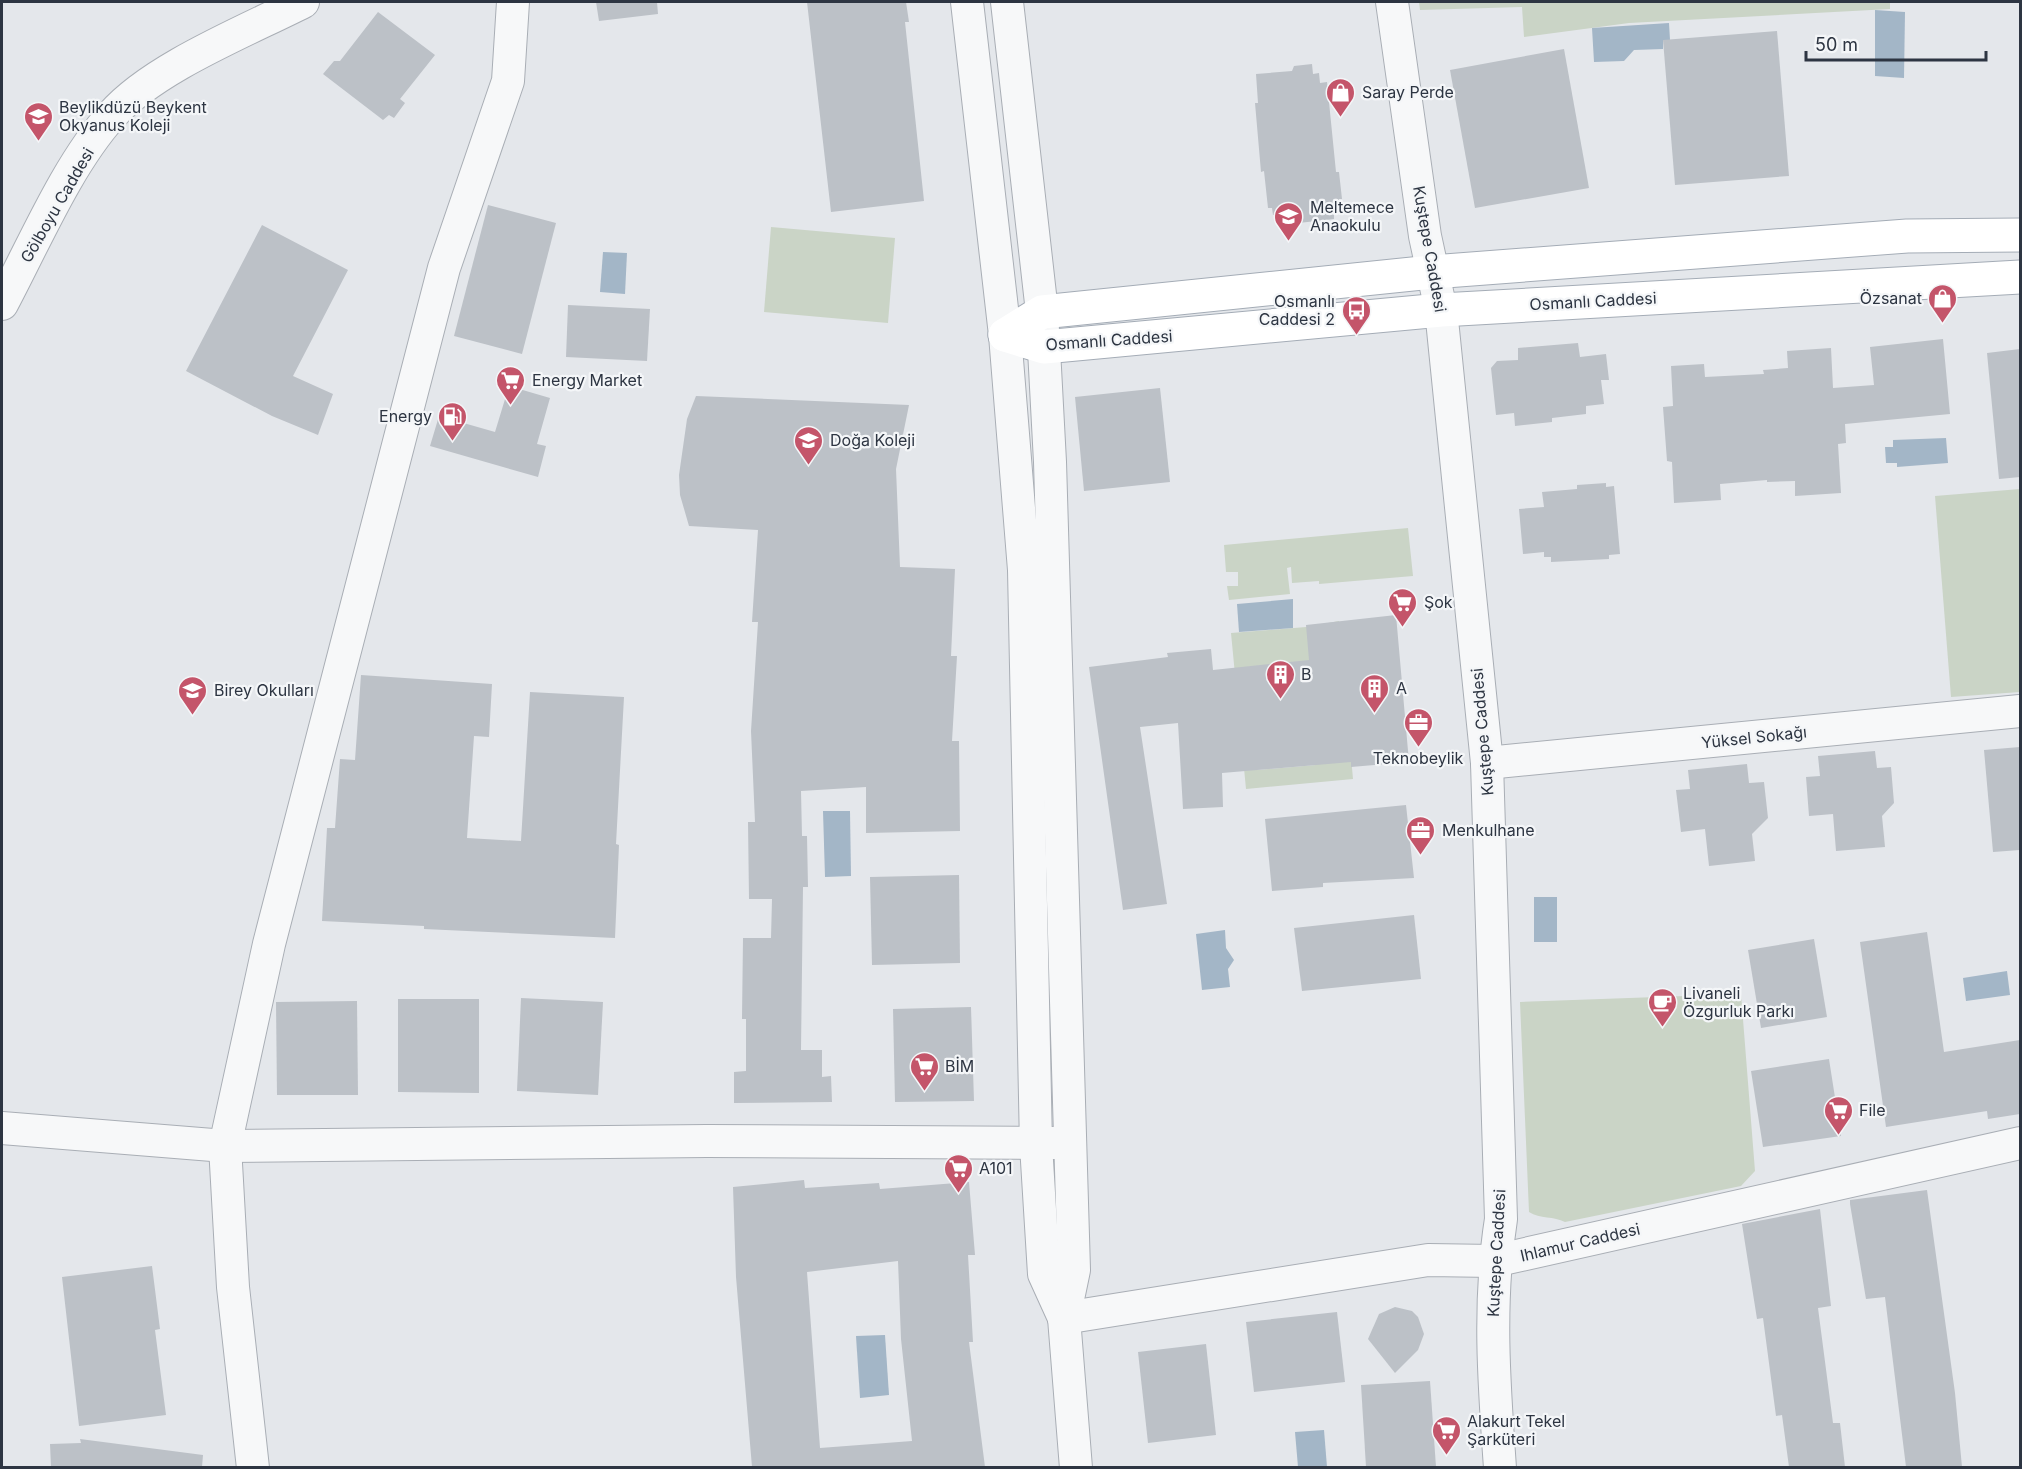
<svg xmlns="http://www.w3.org/2000/svg" width="2022" height="1469" font-family="Inter,sans-serif">
<rect width="100%" height="100%" fill="#e4e7eb"/>
<!-- green -->
<g fill="#cad4c6" fill-rule="evenodd">
<path d="M1419 2H1890V9L1629 23 1524 37 1522 7 1420 10Z"/>
<path d="M771 227 895 238 888 323 764 312Z"/>
<path d="M2020 489V692L1951 697 1935 496Z"/>
<path d="M1408 528 1413 576 1319 584V581L1292 583 1291 567 1287 568 1290 594 1229 600 1227 586H1238V572H1226L1224 545Z"/>
<path d="M1339 621 1353 779 1246 789 1231 633 1306 627ZM1306 661 1316 765 1257 770 1248 667Z"/>
<path d="M1741 994 1755 1171 1741 1186 1565 1222C1554 1216 1540 1219 1529 1212L1520 1002Z"/>
</g>
<!-- water -->
<g fill="#a3b6c7">
<path d="M1875 10 1905 12 1904 78 1875 76Z"/>
<path d="M1669 23 1670 40H1663V49L1634 50 1624 61 1594 62 1592 28Z"/>
<path d="M603 252 627 253 625 294 600 292Z"/>
<path d="M1946 438 1948 463 1897 467V463H1886L1885 447H1893V440Z"/>
<path d="M1293 599V628L1239 632 1237 604Z"/>
<path d="M823 811H850L851 876 825 877Z"/>
<rect x="1534" y="897" width="23" height="45"/>
<path d="M1225 930 1226 948 1234 960 1228 969 1230 987 1202 990 1196 934Z"/>
<path d="M2007 971 2010 995 1966 1001 1963 978Z"/>
<path d="M885 1335 889 1395 860 1398 856 1336Z"/>
<path d="M1324 1430 1327 1467H1298L1295 1432Z"/>
</g>
<!-- building -->
<g fill="#bcc1c7" fill-rule="evenodd">
<path d="M596 2H657L658 14 599 21Z"/>
<path d="M807 2H906L909 22H905L924 201 831 212Z"/>
<path d="M378 12 435 55 400 99 405 103 394 118 389 115 383 120 323 74 334 61H340Z"/>
<path d="M1777 31 1789 176 1675 185 1663 40Z"/>
<path d="M1564 49 1589 188 1475 208 1450 70Z"/>
<path d="M1312 64 1313 74 1319 73 1320 83 1327 82 1336 172H1339L1342 199H1339L1340 208H1334V219L1281 225 1280 215H1273L1272 208H1268L1264 171 1261 172 1255 103H1258L1256 74 1292 71 1294 66Z"/>
<path d="M488 205 556 223 522 354 454 336Z"/>
<path d="M262 225 348 270 293 376 333 394 318 435 272 416 186 371Z"/>
<path d="M568 305 650 309 647 361 566 357Z"/>
<path d="M1943 339 1950 414 1845 424 1846 443 1838 444 1841 493 1795 496V481L1767 482V480L1720 484 1721 500 1674 503 1672 462 1667 461 1663 407 1673 406 1671 366 1704 364 1705 377 1764 374 1763 370 1788 368 1787 351 1831 348 1833 388 1874 385 1870 347Z"/>
<path d="M1578 343 1580 357 1606 354 1609 380H1601L1604 404 1586 406V414L1552 418V422L1515 426 1514 413 1496 415 1491 368 1497 361 1518 360V348Z"/>
<path d="M2020 349V477L1999 479 1987 353Z"/>
<path d="M509 386 550 398 537 444 546 446 538 477 430 446 439 416 495 432Z"/>
<path d="M1160 388 1170 482 1084 491 1075 397Z"/>
<path d="M696 396 909 405 896 469 900 567 955 569 951 656H957L952 741H959L960 831 866 833V787L801 791 802 836H807L808 887H803L801 1050H822V1077L831 1076 832 1102 734 1103V1072L746 1071V1019H742L743 938H771L772 899H749L748 822H755L751 731 758 622H752L758 530 689 526 680 495 679 475 687 419Z"/>
<path d="M1606 483V487L1614 486 1620 554 1609 555V559L1551 562V557H1544V552L1523 554 1519 509 1544 507 1542 492 1577 489V485Z"/>
<path d="M1396 615 1409 762 1351 767V762L1222 773 1223 807 1183 809 1178 723 1140 727 1167 904 1123 910 1089 667 1168 657 1167 653 1211 649 1213 670 1309 660 1306 625Z"/>
<path d="M361 675 492 684 489 737 474 736 467 838 521 841 530 692 624 697 616 844 619 845 615 938 424 929V926L322 921 327 828H335L340 759 355 760Z"/>
<path d="M2020 747V850L1993 852 1984 750Z"/>
<path d="M1875 751 1877 768 1891 767 1894 803 1882 816 1885 847 1836 851 1833 814 1809 816 1806 777 1820 776 1818 756Z"/>
<path d="M1747 764 1749 783 1764 782 1768 818 1752 834 1755 861 1709 866 1705 829 1681 832 1676 790 1690 789 1688 770Z"/>
<path d="M1406 805 1414 878 1323 883V887L1272 891 1265 819Z"/>
<path d="M959 875 960 963 872 965 870 877Z"/>
<path d="M1414 915 1421 979 1302 991 1294 928Z"/>
<path d="M1927 932 1944 1052 2020 1040V1114L1988 1119 1987 1111 1886 1127 1860 942Z"/>
<path d="M1814 939 1827 1017 1761 1028 1748 950Z"/>
<path d="M521 998 603 1002 598 1095 517 1091Z"/>
<path d="M398 999H479V1093L398 1092Z"/>
<path d="M357 1001 358 1095H277L276 1002Z"/>
<path d="M971 1007 974 1101 895 1102 893 1009Z"/>
<path d="M1829 1059 1841 1136 1763 1147 1751 1071Z"/>
<path d="M804 1180 805 1188 879 1183 880 1189 969 1182 975 1255H968L973 1342H969L985 1467H752L736 1277 733 1187ZM898 1261 901 1339 912 1441 820 1448 807 1272Z"/>
<path d="M1927 1190 1955 1393 1962 1467H1906L1885 1297 1866 1299 1850 1204V1200Z"/>
<path d="M1820 1209 1831 1306 1818 1308 1833 1423H1840L1845 1467H1789L1782 1415 1776 1416 1763 1318 1757 1319 1742 1224Z"/>
<path d="M152 1266 160 1329 155 1330 166 1415 79 1426 62 1277Z"/>
<path d="M1395 1307 1412 1311 1418 1317 1424 1334 1418 1350 1395 1373 1368 1339 1379 1314Z"/>
<path d="M1337 1312 1345 1382 1254 1392 1246 1322Z"/>
<path d="M1206 1344 1216 1435 1148 1443 1138 1352Z"/>
<path d="M1430 1381 1436 1467H1366L1361 1385Z"/>
<path d="M80 1439 203 1455 202 1467H51L50 1444 81 1443Z"/>
</g>
<g fill="none" stroke-linecap="round" stroke-linejoin="round">
<defs>
<g id="minor">
<path d="M967 2 1005 335 1024 570 1036 1145 1044 1274 1064 1318"/>
<path d="M1007 2 1042 312 1050 462 1074 1270 1064 1318 1076 1468"/>
<path d="M1392 2 1425 236 1441 310 1487 763 1501 1219C1488 1302 1494 1384 1500 1468"/>
<path d="M2 304C34 244 67 165 112 115 153 68 246 31 303 2"/>
<path d="M1487 763 2020 711"/>
<path d="M2 1128 225 1146 707 1141 1058 1143"/>
<path d="M1064 1318 1428 1260 1494 1261 2020 1143"/>
<path d="M253 1468 233 1287 225 1146 269 944 444 268 508 81 513 2"/>
</g>
<g id="major">
<path d="M1005 335 1042 312 1432 272 1907 236 2020 235"/>
<path d="M1005 335 1044 347 1441 310 2020 277"/>
</g>
</defs>
<!-- minor casing -->
<use href="#minor" stroke="#a9aeb5" stroke-width="34"/>
<!-- major casing -->
<use href="#major" stroke="#a4acb6" stroke-width="35"/>
<!-- minor -->
<use href="#minor" stroke="#f7f8f9" stroke-width="32"/>
<!-- major -->
<use href="#major" stroke="#fff" stroke-width="33"/>
</g>
<!-- icons -->
<defs>
<symbol id="shop-pin" viewBox="-11 -11 22 30"><path d="M0 17L-7.5 6A9.5 9.5 0 1 1 7.5 6Z" fill="#c4556a" stroke="#f4f6f8"/><path d="M-5-2.5h2.3a2.7 3.5 0 0 1 5.4 0H5L5.5 6h-11ZM-1.5-2.5h3a1.5 2.3 0 0 0-3 0Z" fill="#fff"/></symbol>
<symbol id="school-pin" viewBox="-11 -11 22 30"><path d="M0 17L-7.5 6A9.5 9.5 0 1 1 7.5 6Z" fill="#c4556a" stroke="#f4f6f8"/><path d="M0-5L7-2L0 1L-7-2ZM-4 1L0 2.5L4 1V4Q0 6-4 4Z" fill="#fff"/></symbol>
<symbol id="bus-pin" viewBox="-11 -11 22 30"><path d="M0 17L-7.5 6A9.5 9.5 0 1 1 7.5 6Z" fill="#c4556a" stroke="#f4f6f8"/><path d="M-5-6H5V4H4V6H2V4H-2V6H-4V4H-5ZM-3.5-4V0h7V-4ZM-3.5 1.2v1.5H-2V1.2ZM2 1.2v1.5H3.5V1.2Z" fill="#fff"/></symbol>
<symbol id="supermarket-pin" viewBox="-11 -11 22 30"><path d="M0 17L-7.5 6A9.5 9.5 0 1 1 7.5 6Z" fill="#c4556a" stroke="#f4f6f8"/><path d="M-6-5.5h2.5l.6 2H6L4.5 2H-2.5L-4.4-4H-6ZM-1.5 3.2a1.3 1.3 0 1 0 .1 0ZM3 3.2a1.3 1.3 0 1 0 .1 0Z" fill="#fff"/></symbol>
<symbol id="fuel-pin" viewBox="-11 -11 22 30"><path d="M0 17L-7.5 6A9.5 9.5 0 1 1 7.5 6Z" fill="#c4556a" stroke="#f4f6f8"/><path d="M-5.5-6h7V0h2V4h1.3V-2.5L3-4.5l.8-.8L6-3V5H2.5V1h-1V6h-7ZM-4.2-4.7v3.2H.2V-4.7Z" fill="#fff"/></symbol>
<symbol id="building-pin" viewBox="-11 -11 22 30"><path d="M0 17L-7.5 6A9.5 9.5 0 1 1 7.5 6Z" fill="#c4556a" stroke="#f4f6f8"/><path d="M-4-6H4V6H1V3H-1V6H-4ZM-2.5-4.3h1.7v1.8h-1.7ZM.8-4.3h1.7v1.8H.8ZM-2.5-1h1.7V.8h-1.7ZM.8-1h1.7V.8H.8Z" fill="#fff"/></symbol>
<symbol id="office-pin" viewBox="-11 -11 22 30"><path d="M0 17L-7.5 6A9.5 9.5 0 1 1 7.5 6Z" fill="#c4556a" stroke="#f4f6f8"/><path d="M-6-3h4V-5.5h4V-3h4V5H-6ZM-1-4.5V-3h2v-1.5ZM-6 0V1H6V0Z" fill="#fff"/></symbol>
<symbol id="cafe-pin" viewBox="-11 -11 22 30"><path d="M0 17L-7.5 6A9.5 9.5 0 1 1 7.5 6Z" fill="#c4556a" stroke="#f4f6f8"/><path d="M-5.5-4.5H6V0H3Q3 3.5 0 3.5H-2.5Q-5.5 3.5-5.5 0ZM3-3.2v2h1.7v-2ZM-6 4.5H4V6H-6Z" fill="#fff"/></symbol>
</defs>
<g fill-rule="evenodd">
<use href="#shop-pin" x="1324" y="76" width="33" height="45"/>
<use href="#school-pin" x="22" y="100" width="33" height="45"/>
<use href="#school-pin" x="1272" y="200" width="33" height="45"/>
<use href="#shop-pin" x="1926" y="282" width="33" height="45"/>
<use href="#bus-pin" x="1340" y="294" width="33" height="45"/>
<use href="#supermarket-pin" x="494" y="364" width="33" height="45"/>
<use href="#fuel-pin" x="436" y="400" width="33" height="45"/>
<use href="#school-pin" x="792" y="424" width="33" height="45"/>
<use href="#supermarket-pin" x="1386" y="586" width="33" height="45"/>
<use href="#building-pin" x="1264" y="658" width="33" height="45"/>
<use href="#building-pin" x="1358" y="672" width="33" height="45"/>
<use href="#school-pin" x="176" y="674" width="33" height="45"/>
<use href="#office-pin" x="1402" y="706" width="33" height="45"/>
<use href="#office-pin" x="1404" y="814" width="33" height="45"/>
<use href="#cafe-pin" x="1646" y="986" width="33" height="45"/>
<use href="#supermarket-pin" x="908" y="1050" width="33" height="45"/>
<use href="#supermarket-pin" x="1822" y="1094" width="33" height="45"/>
<use href="#supermarket-pin" x="942" y="1152" width="33" height="45"/>
<use href="#supermarket-pin" x="1430" y="1414" width="33" height="45"/>
</g>
<g text-anchor="middle" dominant-baseline="central" stroke-width="4.5" stroke-linejoin="round" paint-order="stroke">
<!-- poi labels -->
<g font-size="16" fill="#2d3542" stroke="#f4f6f8" text-anchor="start">
<text x="1362" y="92">Saray Perde</text>
<text x="59" y="107">Beylikdüzü Beykent<tspan x="59" dy="18">Okyanus Koleji</tspan></text>
<text x="1310" y="207">Meltemece<tspan x="1310" dy="18">Anaokulu</tspan></text>
<text x="1922" y="298" text-anchor="end">Özsanat</text>
<text x="1335" y="301" text-anchor="end">Osmanlı<tspan x="1335" dy="18">Caddesi 2</tspan></text>
<text x="532" y="380">Energy Market</text>
<text x="432" y="416" text-anchor="end">Energy</text>
<text x="830" y="440">Doğa Koleji</text>
<text x="1424" y="602">Şok</text>
<text x="1301" y="674">B</text>
<text x="1396" y="688">A</text>
<text x="214" y="690">Birey Okulları</text>
<text x="1418" y="758" text-anchor="middle">Teknobeylik</text>
<text x="1442" y="830">Menkulhane</text>
<text x="1683" y="993">Livaneli<tspan x="1683" dy="18">Özgurluk Parkı</tspan></text>
<text x="945" y="1066">BİM</text>
<text x="1859" y="1110">File</text>
<text x="979" y="1168">A101</text>
<text x="1467" y="1421">Alakurt Tekel<tspan x="1467" dy="18">Şarküteri</tspan></text>
</g>
<!-- street labels -->
<g font-size="16" fill="#2d3542" stroke="#f4f6f8">
<text transform="translate(57 205) rotate(-60)">Gölboyu Caddesi</text>
<text transform="translate(1430 249) rotate(80)">Kuştepe Caddesi</text>
<text transform="translate(1593 301) rotate(-3)">Osmanlı Caddesi</text>
<text transform="translate(1109 340) rotate(-4)">Osmanlı Caddesi</text>
<text transform="translate(1482 732) rotate(-95)">Kuştepe Caddesi</text>
<text transform="translate(1754 737) rotate(-6)">Yüksel Sokağı</text>
<text transform="translate(1580 1242) rotate(-13)">Ihlamur Caddesi</text>
<text transform="translate(1496 1253) rotate(-87)">Kuştepe Caddesi</text>
</g>
</g>
<!-- border -->
<rect width="2022" height="1469" fill="none" stroke="#2d3542" stroke-width="6"/>
<!-- scale -->
<path d="M1806 51v9h180v-9" fill="none" stroke="#2d3542" stroke-width="3"/>
<text x="1815" y="51" font-size="18" fill="#2d3542" stroke="#f4f6f8" stroke-width="4.5" paint-order="stroke">50 m</text>
</svg>
